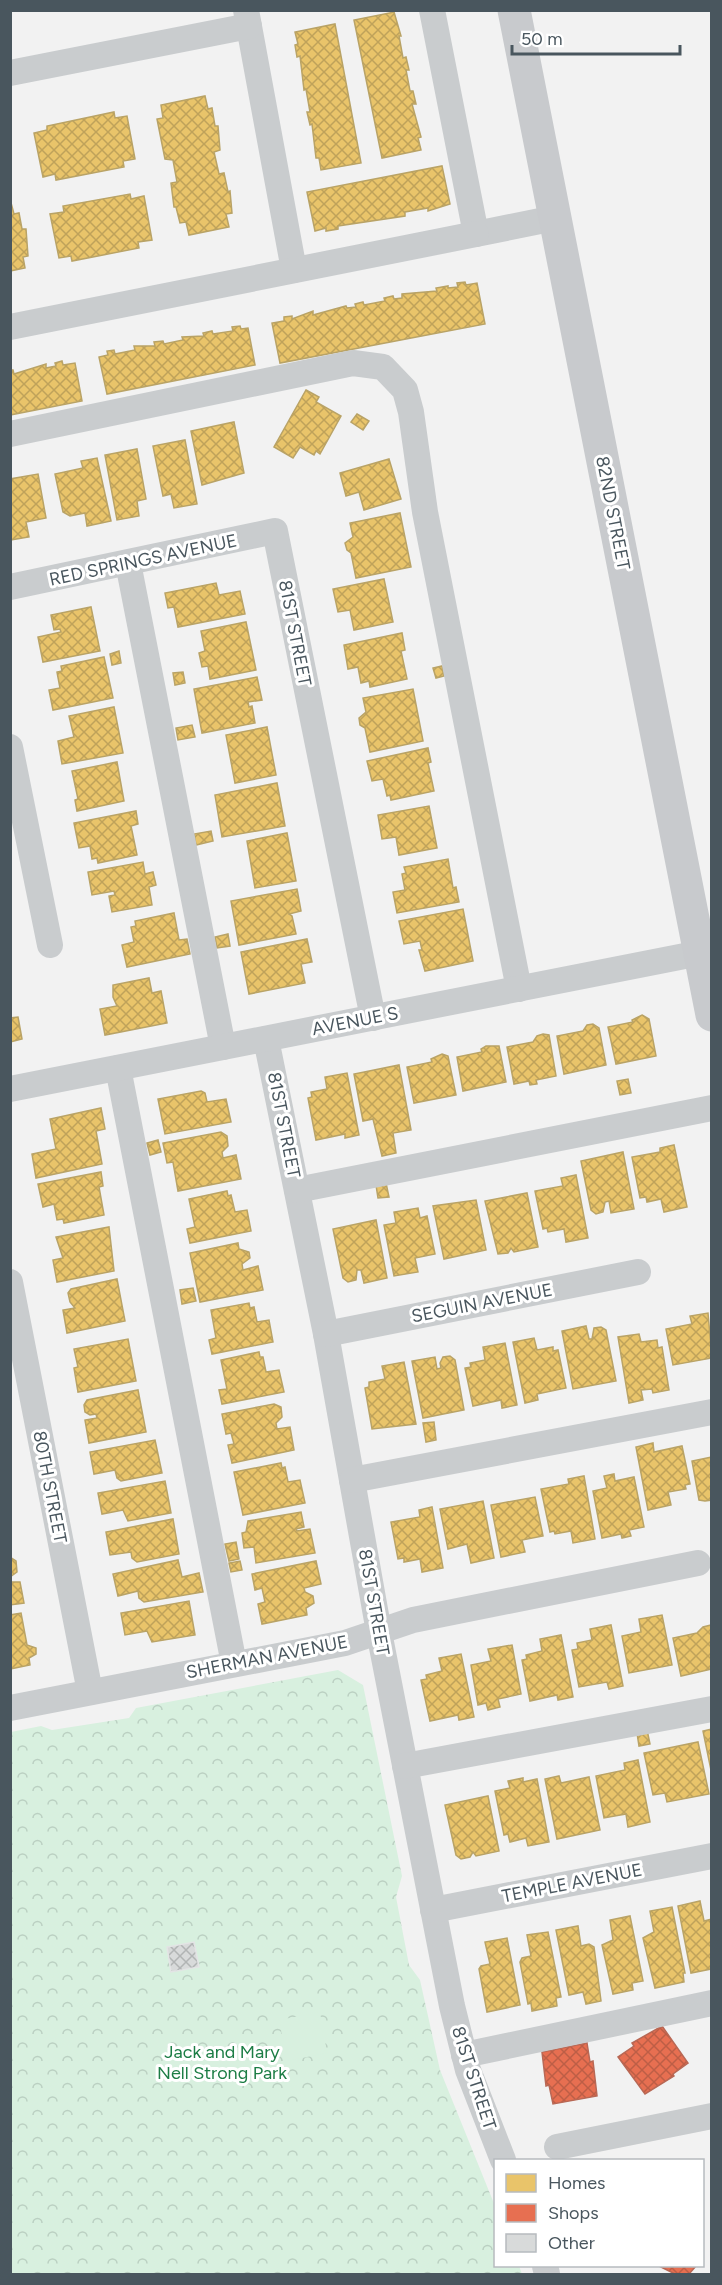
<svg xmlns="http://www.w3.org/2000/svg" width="722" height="2285" font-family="Figtree,sans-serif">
<defs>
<pattern id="forest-crowns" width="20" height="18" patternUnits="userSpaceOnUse" patternTransform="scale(1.5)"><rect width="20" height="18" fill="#d8f0df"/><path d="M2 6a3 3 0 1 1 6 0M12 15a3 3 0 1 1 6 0" fill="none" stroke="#bbd0c2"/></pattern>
<pattern id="homes-cross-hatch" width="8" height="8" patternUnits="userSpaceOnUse" patternTransform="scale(1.5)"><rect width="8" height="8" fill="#e9c46a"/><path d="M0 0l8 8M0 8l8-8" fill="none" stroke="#bfa25a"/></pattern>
<pattern id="shops-cross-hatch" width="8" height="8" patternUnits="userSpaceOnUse" patternTransform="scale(1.5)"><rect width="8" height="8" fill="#e76f51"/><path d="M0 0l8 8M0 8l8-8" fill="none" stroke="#bd5e46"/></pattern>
<pattern id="building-cross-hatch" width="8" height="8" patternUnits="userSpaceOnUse" patternTransform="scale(1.5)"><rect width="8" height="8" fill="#d8dada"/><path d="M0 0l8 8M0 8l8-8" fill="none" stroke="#b1b4b4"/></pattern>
</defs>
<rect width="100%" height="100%" fill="#f2f2f2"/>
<!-- forest -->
<path fill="url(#forest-crowns)" d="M338 1670 363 1685 402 1876 396 1897 409 1965 420 1980 440 2070 495 2206 496 2266H519L522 2274H11V1732L41 1726 52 1730 129 1718 136 1708Z"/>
<!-- garden -->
<path fill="#d8f0df" d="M320 2012 327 2053 287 2061 279 2020Z"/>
<!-- homes -->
<g fill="url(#homes-cross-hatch)" stroke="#b9a366" stroke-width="1.5">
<path d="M394 12 401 36H399L403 58 406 57 409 70H406L410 91H413L416 104H412L421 137 418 138 421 150 382 158 354 20Z"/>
<path d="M335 24 361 163 321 170 319 158H316L312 124 310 125 307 112H310L306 89 304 90 300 56 297 57 295 45 298 44 295 32Z"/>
<path d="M205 96 208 109 212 108 215 126H218L220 150 214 152 219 174 224 173 228 192 230 191 232 213 226 214 229 227 189 235 186 222 180 223 176 207H174L171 183 177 182 173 160 165 159 157 119 163 118 161 105Z"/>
<path d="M114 112 115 118 127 116 135 159 123 161 124 167 56 180 55 174 43 177 34 133 47 130V126Z"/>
<path d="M442 166 450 204 428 211V208L405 212V216L338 226V229L326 231V228L315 231 307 192Z"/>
<path d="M130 194 131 199 144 196 152 240 138 242 139 248 72 261 71 256 59 258 50 214 64 212 63 206Z"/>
<path d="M10 199 14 214 19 213 22 229H26L28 256 23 257 25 268 10 271Z"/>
<path d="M465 282 466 285 477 283 485 324 280 363 272 323 284 321V317L292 316V319L313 311V315L346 306 347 308 356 307 355 304 363 302 364 305 385 301 384 298 393 296 394 299 402 298V294L437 291 436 288 448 286V288L458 287 457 283Z"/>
<path d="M240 326 241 329 248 328 255 365 107 394 99 357 108 355 107 351 114 350 115 354 135 350 134 346H155L154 342 163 341 164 344 183 340 182 337 204 336 203 333 212 331 213 334 233 331 232 327Z"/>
<path d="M62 361 63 365 75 363 82 401 10 415V370H13L14 374 46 364V368L56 366 55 363Z"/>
<path d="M306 390 319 397 316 402 341 416 320 454 316 451 314 455 300 447 293 458 274 447Z"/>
<path d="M357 414 369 421 363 430 351 422Z"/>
<path d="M234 422 244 473 202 485 191 431Z"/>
<path d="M185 440 197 504 174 508 171 494 163 496 153 446Z"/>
<path d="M137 449 146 499 137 501 139 516 117 520 105 455Z"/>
<path d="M97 458 111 521 87 526 85 513 70 516 63 512 55 474 83 468 81 461Z"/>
<path d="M389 459 401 499 364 510 359 492 346 496 340 473Z"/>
<path d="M38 474 46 518 26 522 29 537 10 540V479Z"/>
<path d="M400 513 411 567 356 578 351 553 347 550 345 543 353 537 350 523Z"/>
<path d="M384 579 393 622 354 630 350 610 338 612 333 589Z"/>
<path d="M216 583 219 595 240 591 245 614 178 627 174 607 168 608 165 593Z"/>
<path d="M91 607 100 651 43 662 38 637 61 632 60 629 54 630 51 615Z"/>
<path d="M246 622 256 670 210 679 208 666 202 667 199 653 205 651 201 631Z"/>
<path d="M402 633 405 650 401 651 407 679 370 687 369 681 361 683 358 667 348 669 344 645Z"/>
<path d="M119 651 121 663 112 665 110 654Z"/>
<path d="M104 657 113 698 53 710 49 690 60 688 57 672 62 671 61 666Z"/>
<path d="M442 666 444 676 436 678 433 668Z"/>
<path d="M183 672 185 683 175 685 173 673Z"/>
<path d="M257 677 262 700 248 702 249 707 252 706 255 723 202 733 194 689Z"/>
<path d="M413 689 423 741 370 752 365 728 360 725 359 718 366 712 363 698Z"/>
<path d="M114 707 123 753 62 764 58 741 74 737 69 716Z"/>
<path d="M192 725 195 737 178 740 176 728Z"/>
<path d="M267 727 276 775 235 783 226 735Z"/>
<path d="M428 748 431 762 428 763 434 791 391 800 390 795 387 796 383 779 372 781 367 761Z"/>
<path d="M117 762 124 801 77 811 75 800 78 799 72 771Z"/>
<path d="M277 783 285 826 222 837 215 795Z"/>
<path d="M429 806 437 848 399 855 396 837 382 839 378 815Z"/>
<path d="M136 811 138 824 131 826 137 855 98 863 97 858 92 859 90 846 79 848 74 823Z"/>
<path d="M211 831 213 841 196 845 194 834Z"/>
<path d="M287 833 296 881 255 888 247 841Z"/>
<path d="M448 859 453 888 456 887 459 902 397 913 393 892 405 890 402 874 406 873 404 867Z"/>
<path d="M143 862 145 874 153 872 156 885 149 887 152 905 112 912 109 896 115 895 114 891 92 895 88 872Z"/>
<path d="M297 889 301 911 289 914 292 916 296 934 239 945 231 901Z"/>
<path d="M463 909 473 961 425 971 419 950H422L420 941 404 944 399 921Z"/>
<path d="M174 913 179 940 187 939 190 954 127 967 122 945 134 942 131 927 136 926 135 921Z"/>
<path d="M228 934 230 946 217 948 215 937Z"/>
<path d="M307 939 312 962 301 964 305 983 249 994 241 952Z"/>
<path d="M149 978 152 993 161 991 167 1023 105 1035 100 1009 117 1006 113 997V985Z"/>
<path d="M642 1015 649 1019 656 1056 616 1064 608 1027 633 1022 632 1020Z"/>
<path d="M18 1017 22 1039 10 1042V1018Z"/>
<path d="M593 1024 599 1028 606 1065 564 1074 557 1036 583 1031 587 1025Z"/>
<path d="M543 1034 549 1035 556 1076 536 1080 537 1084 530 1085 529 1081 514 1084 507 1047 533 1042 537 1036Z"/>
<path d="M486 1046H499L506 1082 463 1091 457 1057 482 1052 481 1049Z"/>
<path d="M442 1054 448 1056 456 1095 414 1103 407 1067 432 1062 431 1059Z"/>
<path d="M399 1065 411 1130 393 1133 396 1153 382 1156 373 1119 363 1121 354 1074Z"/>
<path d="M347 1073 359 1135 345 1138V1134L316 1140 308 1098 312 1097 311 1092 327 1089 325 1077Z"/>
<path d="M628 1079 631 1093 620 1095 617 1081Z"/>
<path d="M201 1091 205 1093 207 1102 226 1099 231 1122 165 1134 158 1099Z"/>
<path d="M101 1108 105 1129 96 1131 102 1164 36 1178 32 1154 56 1149 50 1119Z"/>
<path d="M221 1132 227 1136 228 1146 222 1152 223 1158 236 1155 241 1179 178 1191 173 1162 167 1163 163 1143Z"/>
<path d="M158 1140 161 1152 150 1155 147 1143Z"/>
<path d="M674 1145 687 1207 664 1212 661 1199 647 1202 646 1197 640 1198 632 1157 660 1152V1148Z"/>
<path d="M623 1152 634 1209 611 1213 609 1201 605 1202 603 1212 596 1214 591 1210 581 1161Z"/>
<path d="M101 1172 103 1186 99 1187 104 1215 64 1223 63 1219 57 1220 54 1204 43 1207 38 1184Z"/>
<path d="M576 1175 588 1238 566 1242 564 1229 548 1232 547 1228 543 1229 535 1191 563 1186 561 1178Z"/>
<path d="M386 1183 389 1197 378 1198 376 1185Z"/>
<path d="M227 1191 228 1196 231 1195 235 1212 247 1210 251 1231 190 1243 187 1229 195 1227 189 1199Z"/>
<path d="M527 1193 538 1247 514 1252 511 1248 508 1253 498 1254 485 1201Z"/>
<path d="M476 1200 486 1250 444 1259 433 1206Z"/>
<path d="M418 1208 420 1218 427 1216 435 1254 415 1258 418 1272 394 1276 384 1225 396 1223 394 1212Z"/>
<path d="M376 1220 387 1278 364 1283 361 1270H357L356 1280 348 1282 343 1278 333 1229Z"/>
<path d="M109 1227 114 1271 57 1282 53 1260 63 1258 56 1237Z"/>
<path d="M238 1243 239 1249 249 1252 250 1258 242 1264 243 1270 258 1266 263 1290 200 1302 190 1253Z"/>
<path d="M117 1279 125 1321 67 1333 63 1310 75 1308 70 1302 68 1293 71 1289Z"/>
<path d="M193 1288 196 1301 182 1304 180 1290Z"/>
<path d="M249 1303 250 1308 254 1307 257 1322 269 1320 273 1342 212 1354 209 1340 216 1338 211 1310Z"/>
<path d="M708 1313 712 1358 673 1365 666 1329 692 1324 690 1316Z"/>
<path d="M586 1326 589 1339H592L594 1328 601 1327 606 1330 616 1381 573 1389 562 1331Z"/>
<path d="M639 1334 641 1342 657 1340 658 1348 662 1347 669 1390 653 1393 652 1389 641 1390 643 1400 629 1403 618 1337Z"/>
<path d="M534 1338 537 1350 553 1347V1351L558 1350 566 1388 537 1394 538 1400 525 1403 513 1342Z"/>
<path d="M128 1339 136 1381 78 1392 74 1368 78 1367 74 1349Z"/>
<path d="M505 1343 517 1405 502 1408 501 1400 473 1406 465 1368 471 1367 470 1363 485 1360 483 1347Z"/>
<path d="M259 1352 260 1357H263L266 1372 279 1370 284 1392 222 1404 219 1390 227 1389 221 1360Z"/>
<path d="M450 1356 455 1360 464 1410 423 1418 412 1361 435 1357 437 1369 441 1368 440 1363 443 1357Z"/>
<path d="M404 1362 416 1424 372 1429 365 1388 369 1387V1382L385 1379 382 1366Z"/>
<path d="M138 1390 146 1432 89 1443 85 1420 97 1418 96 1414 90 1415 85 1412 84 1405 87 1400Z"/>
<path d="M274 1404 281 1407 282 1417 276 1423 277 1429 290 1427 294 1450 232 1463 228 1445 234 1444 231 1433 226 1434 222 1414Z"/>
<path d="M434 1422 436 1440 426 1442 423 1423Z"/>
<path d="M155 1440 162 1473 121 1481 117 1478 115 1470 94 1474 90 1452Z"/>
<path d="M653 1443 654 1452 682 1446 690 1484 685 1485 686 1489 668 1492 671 1505 648 1510 636 1447Z"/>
<path d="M712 1457V1500L705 1501 699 1500 692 1461Z"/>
<path d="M281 1463 282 1468 285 1467 288 1482 300 1480 305 1503 243 1515 234 1472Z"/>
<path d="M614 1474 615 1481 634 1477 644 1527 629 1530 631 1536 622 1538 621 1534 602 1538 593 1491 607 1488 604 1476Z"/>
<path d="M584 1476 595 1539 573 1543 571 1531 555 1534 554 1531 550 1532 541 1489 569 1484 568 1479Z"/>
<path d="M165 1481 171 1513 128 1521 123 1510 102 1514 98 1493Z"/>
<path d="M535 1497 543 1536 522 1540 525 1552 501 1557 491 1505Z"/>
<path d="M483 1501 494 1558 471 1563 467 1544 448 1549 440 1509Z"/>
<path d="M432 1507 443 1568 422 1572 420 1559 404 1562V1558L398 1559 391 1522 420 1517 419 1510Z"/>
<path d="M301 1512 304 1527 296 1529 297 1531 310 1529 315 1553 256 1563 254 1547 244 1548 242 1533 246 1532 248 1521Z"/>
<path d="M173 1519 179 1554 137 1562 132 1558 131 1552 110 1555 106 1532Z"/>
<path d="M236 1542 239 1559 229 1561 225 1544Z"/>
<path d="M10 1557 16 1561 17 1572 10 1577Z"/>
<path d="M178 1560 182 1577 199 1573 203 1592 144 1602 139 1598 138 1591 118 1596 113 1574Z"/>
<path d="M240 1561 242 1570 231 1572 229 1563Z"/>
<path d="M316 1561 321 1584 304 1588 305 1592 313 1596 314 1603 306 1608 307 1615 262 1624 258 1604 265 1602 262 1588 255 1590 252 1574Z"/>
<path d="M10 1582H20L24 1603 10 1605Z"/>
<path d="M189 1601 195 1635 152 1642 147 1631 125 1635 121 1613Z"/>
<path d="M21 1613 27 1645 36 1648V1654L29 1658 30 1665 10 1669V1615Z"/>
<path d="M662 1615 672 1665 629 1673 622 1636 641 1632 639 1619Z"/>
<path d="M611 1625 623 1686 609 1689 607 1682 579 1687 572 1650 578 1649 577 1643 592 1640 590 1629Z"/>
<path d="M711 1625 712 1669 681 1676 673 1638 697 1633 703 1627Z"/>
<path d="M561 1635 573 1697 558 1700 557 1695 530 1701 522 1660 527 1659 526 1655 542 1651 540 1639Z"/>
<path d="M512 1645 521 1694 498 1699 500 1707 488 1710 486 1703 478 1705 471 1665 491 1661 488 1649Z"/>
<path d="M461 1654 474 1717 459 1720 458 1715 430 1721 421 1680 427 1679 426 1675 442 1671 439 1658Z"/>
<path d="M712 1729V1775L703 1731Z"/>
<path d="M647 1730 650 1744 639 1746 637 1733Z"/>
<path d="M698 1742 709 1794 667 1802 665 1793 653 1795 644 1753Z"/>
<path d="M638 1760 650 1822 628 1827 626 1814 604 1818 596 1776 625 1770 624 1763Z"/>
<path d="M559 1776 561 1783 589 1777 600 1830 557 1839 545 1779Z"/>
<path d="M523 1778V1782L537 1779 549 1842 528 1846 526 1838 510 1842 508 1834 504 1835 495 1791 510 1788 508 1781Z"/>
<path d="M488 1796 499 1851 476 1856 473 1852 470 1857 461 1859 456 1855 445 1805Z"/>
<path d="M700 1901 704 1921 712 1919V1969L691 1973 678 1906Z"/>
<path d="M672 1907 685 1973H683L684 1982 655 1988 643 1938 654 1932 650 1911Z"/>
<path d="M630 1916 643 1981 632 1983 633 1990 613 1994 602 1945 613 1940 610 1920Z"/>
<path d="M578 1926 581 1946 589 1944 594 1947 601 2001 586 2004 583 1992 569 1995 556 1930Z"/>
<path d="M548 1932 561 1997 556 1998 557 2006 532 2011 531 2003 528 2004 520 1962 522 1958 531 1956 527 1935Z"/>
<path d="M507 1938 520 2005 487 2012 479 1969 481 1966 490 1964 485 1942Z"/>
</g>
<!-- shops -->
<g fill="url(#shops-cross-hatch)" stroke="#b86855" stroke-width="1.5">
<path d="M662 2026 688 2063 673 2074 674 2076 645 2094 618 2057 634 2046 632 2043Z"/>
<path d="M587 2043 590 2062 593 2061 597 2096 553 2104 549 2085 546 2086 542 2052Z"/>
<path d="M659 2266H696L689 2274H675Z"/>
</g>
<!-- building -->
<path fill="url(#building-cross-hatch)" stroke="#e3e4e5" stroke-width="1.5" d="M194 1942 199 1967 171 1972 167 1947Z"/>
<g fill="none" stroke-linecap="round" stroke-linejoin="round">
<!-- minor -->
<g stroke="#c9ccce" stroke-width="26">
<path d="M246 10 294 270"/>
<path d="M432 10 476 234 555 218"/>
<path d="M10 73 249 26"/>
<path d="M10 327 476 234"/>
<path d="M10 434 353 363 383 367 405 390 411 412 425 512 519 989"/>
<path d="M128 563 223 1047"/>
<path d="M10 587 275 531 373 1018"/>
<path d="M10 747 50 945"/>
<path d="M266 1039 326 1334 379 1632 452 2006 468 2070 503 2160"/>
<path d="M118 1068 234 1664"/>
<path d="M10 1089 700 953"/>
<path d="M297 1190 712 1108"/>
<path d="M10 1282 90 1692"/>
<path d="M326 1334 638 1272"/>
<path d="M352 1480 712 1412"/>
<path d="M10 1708 345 1643 413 1620 698 1563"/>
<path d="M405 1766 712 1709"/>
<path d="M433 1910 712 1856"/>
<path d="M464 2055 712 2003"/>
<path d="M557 2147 712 2116"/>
<path d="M545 2266 547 2274"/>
</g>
<!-- major -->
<path stroke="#c8cacd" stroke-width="33" d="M514 10 712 1015"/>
</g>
<g text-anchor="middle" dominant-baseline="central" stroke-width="6" stroke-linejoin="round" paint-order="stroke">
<!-- street labels -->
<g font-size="18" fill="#49565e" stroke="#fff">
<text transform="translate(613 513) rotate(79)">82ND STREET</text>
<text transform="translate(143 560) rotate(-12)">RED SPRINGS AVENUE</text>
<text transform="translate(295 633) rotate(79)">81ST STREET</text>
<text transform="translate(355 1021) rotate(-11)">AVENUE S</text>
<text transform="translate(284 1125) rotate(79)">81ST STREET</text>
<text transform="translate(482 1303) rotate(-11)">SEGUIN AVENUE</text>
<text transform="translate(50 1487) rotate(79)">80TH STREET</text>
<text transform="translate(374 1602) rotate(80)">81ST STREET</text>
<text transform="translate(267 1657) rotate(-11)">SHERMAN AVENUE</text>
<text transform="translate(572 1883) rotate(-11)">TEMPLE AVENUE</text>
<text transform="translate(474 2078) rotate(72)">81ST STREET</text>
</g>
<!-- park labels -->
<g font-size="18" fill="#1c7d45" stroke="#fff">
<text x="222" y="2052">Jack and Mary<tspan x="222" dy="21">Nell Strong Park</tspan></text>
</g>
</g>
<!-- border -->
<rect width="722" height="2285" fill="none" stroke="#49565e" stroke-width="24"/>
<!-- legend -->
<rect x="494" y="2159" width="210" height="108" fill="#ffffff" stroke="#b6bbbf" stroke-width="1.5"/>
<rect x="506" y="2174" width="30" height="18" fill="#e9c46a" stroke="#b6bbbf" stroke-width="1.5"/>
<text x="548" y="2189" font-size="18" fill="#49565e">Homes</text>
<rect x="506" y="2204" width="30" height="18" fill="#e76f51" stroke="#b6bbbf" stroke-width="1.5"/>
<text x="548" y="2219" font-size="18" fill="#49565e">Shops</text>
<rect x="506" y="2234" width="30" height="18" fill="#d8dada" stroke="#b6bbbf" stroke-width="1.5"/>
<text x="548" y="2249" font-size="18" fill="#49565e">Other</text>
<!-- scale -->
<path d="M512 45v9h168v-9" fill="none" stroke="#49565e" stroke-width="3"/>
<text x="521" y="45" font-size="18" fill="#49565e" stroke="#ffffff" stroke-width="4.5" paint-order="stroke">50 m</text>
</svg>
